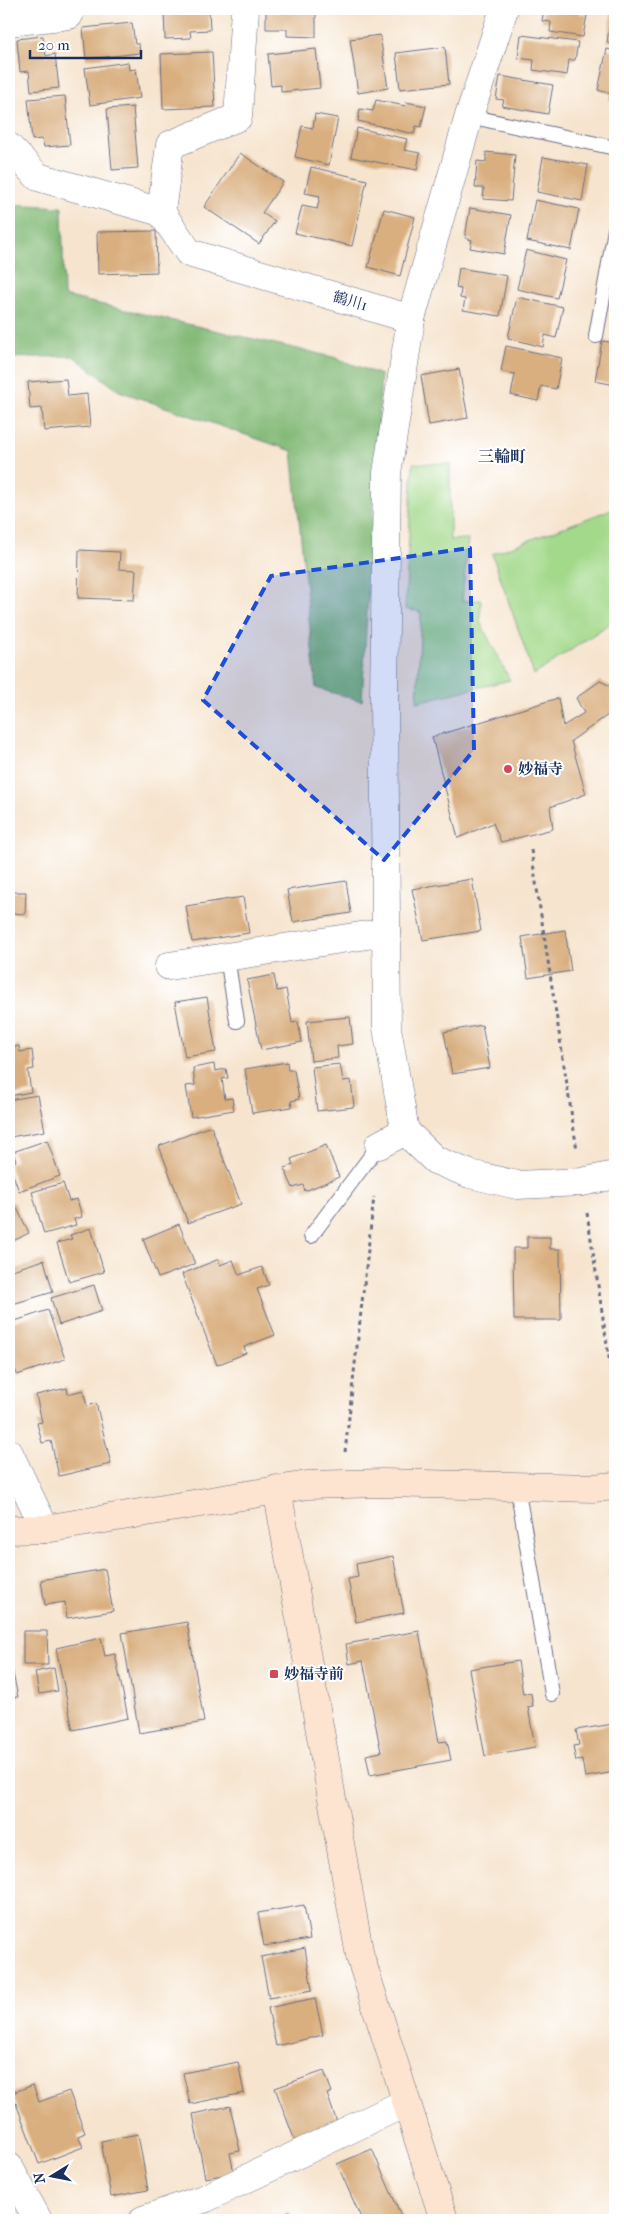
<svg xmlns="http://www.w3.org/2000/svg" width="624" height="2229" font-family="'IM FELL French Canon','Noto Serif JP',serif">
<rect width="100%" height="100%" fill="#fff"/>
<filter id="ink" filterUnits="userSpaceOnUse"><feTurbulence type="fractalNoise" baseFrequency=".02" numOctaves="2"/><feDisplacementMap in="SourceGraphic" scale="10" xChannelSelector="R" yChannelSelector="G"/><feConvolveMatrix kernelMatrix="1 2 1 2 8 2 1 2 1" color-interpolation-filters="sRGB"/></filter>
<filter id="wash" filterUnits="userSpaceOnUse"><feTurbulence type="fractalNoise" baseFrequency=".0096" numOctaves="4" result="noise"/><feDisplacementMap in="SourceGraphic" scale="20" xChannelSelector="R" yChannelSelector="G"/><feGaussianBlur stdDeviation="1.12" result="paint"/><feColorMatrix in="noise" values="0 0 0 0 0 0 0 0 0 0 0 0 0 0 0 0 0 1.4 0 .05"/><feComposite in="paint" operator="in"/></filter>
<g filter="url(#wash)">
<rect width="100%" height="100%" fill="#f6e4ce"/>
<!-- green -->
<g fill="#a3d98a" stroke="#5f8474">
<path d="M413 463 450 464V540L468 539 462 601 481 600 480 622 510 680 417 702 421 612 405 609Z"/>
<path d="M615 508V620L534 675 492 554Z"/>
</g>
<!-- forest -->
<path fill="#82b976" stroke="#4e746a" d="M9 204 62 207 64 296 333 357 381 375 362 701 316 688 292 451 119 391 73 356 9 358Z"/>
<g id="blocks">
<!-- building -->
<g fill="#d9af7f">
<path d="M164 9H209L210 30 190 31 191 38 165 39Z"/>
<path d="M266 9H316V37L287 36V29H266Z"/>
<path d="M544 9H581L580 14 587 15 583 37 550 32 551 22 542 21Z"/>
<path d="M612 9H615V43L607 42Z"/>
<path d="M132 23 135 44H139L140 53 86 59 83 28Z"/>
<path d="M380 35 388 88 358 93 350 39Z"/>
<path d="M521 35 578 42 575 60H569L567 75 533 70 534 60 518 58Z"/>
<path d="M43 36 46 56 55 54 59 88 31 91 29 71 20 72 17 39Z"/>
<path d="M445 47 449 84 400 89 396 53Z"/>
<path d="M316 49 320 88 281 92V85L271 86 268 54Z"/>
<path d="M607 49 615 51V102L609 100 611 94 598 90Z"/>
<path d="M212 52 215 107 163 109 161 54Z"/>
<path d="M128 62 129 70 136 69 140 98 90 105 85 68Z"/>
<path d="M500 76 553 85 548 114 502 106 504 100 496 99Z"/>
<path d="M65 96 70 145 44 147 42 139 32 140 28 99Z"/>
<path d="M376 100 405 106 406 102 426 106 421 127 416 126 414 134 358 121 360 109 373 111Z"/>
<path d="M133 107 138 168 112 170 107 109Z"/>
<path d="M315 114 338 118 329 165 295 157 302 126 313 128Z"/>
<path d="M357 128 407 139 404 150 420 153 417 170 351 157Z"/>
<path d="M486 152 515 155 511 201 483 199 484 188H475L477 161 486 162Z"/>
<path d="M240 153 283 182 262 213 275 221 259 244 204 207Z"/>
<path d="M543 157 588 165 582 201 537 192Z"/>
<path d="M311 167 367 180 352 246 295 233 302 206 317 209 320 196 305 193Z"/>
<path d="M535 200 579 209 571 250 527 241Z"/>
<path d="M470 208 511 215 504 254 470 248 472 240 465 238Z"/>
<path d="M384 209 415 217 400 276 368 267Z"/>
<path d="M156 231 157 272 98 274 97 232Z"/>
<path d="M526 250 566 260 557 298 517 289Z"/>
<path d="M459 268 507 276 500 316 463 310 465 299 460 298 461 289 456 288Z"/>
<path d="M517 297 563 307 556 338 545 335 543 347 508 338Z"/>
<path d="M602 341 615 343V385L595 381Z"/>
<path d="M506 346 562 358 556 389 541 386 538 401 511 395 515 374 501 371Z"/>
<path d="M459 369 468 418 429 425 421 376Z"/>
<path d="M66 379 68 396 87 394 90 427 44 431 42 408 30 409 28 382Z"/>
<path d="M79 550 120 552 119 569 136 570 134 600 78 598Z"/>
<path d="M600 681 615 688V710L571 741 586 794 550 807 553 829 501 842 493 823 458 838 432 737 558 698 563 726 584 713 576 698Z"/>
<path d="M472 879 481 931 423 940 412 889Z"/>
<path d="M346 881 351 913 293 922 287 890Z"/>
<path d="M9 892H26L25 914 9 913Z"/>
<path d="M243 897 249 933 192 942 186 906Z"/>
<path d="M565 930 571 971 528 978 522 937Z"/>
<path d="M274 975 277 991 286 989 292 1023 298 1022 302 1042 261 1050 247 980Z"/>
<path d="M207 997 216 1052 185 1057 175 1002Z"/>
<path d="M350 1017 353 1044 337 1046 338 1058 311 1061 307 1021Z"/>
<path d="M482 1025 490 1068 452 1074 444 1032Z"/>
<path d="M19 1046 20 1052 32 1050 34 1069 28 1070 31 1092 9 1096V1048Z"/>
<path d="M287 1062 288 1070H294L299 1099 291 1101 292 1107 252 1113 245 1069Z"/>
<path d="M214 1064 215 1071 226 1069 228 1078 222 1079 225 1099 232 1098 234 1110 191 1117 186 1086 195 1085 193 1068Z"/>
<path d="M340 1064 343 1081 351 1080 354 1107 317 1111 312 1067Z"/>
<path d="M38 1095 45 1131 10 1137 9 1100Z"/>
<path d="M211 1126 241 1204 188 1223 159 1146Z"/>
<path d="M47 1140 60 1176 19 1191 9 1164 16 1161 13 1152Z"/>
<path d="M326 1145 339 1177 305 1191 303 1185 293 1188 284 1168 293 1165 291 1159Z"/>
<path d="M63 1183 69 1201 77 1199 82 1217 74 1219 76 1225 44 1234 32 1192Z"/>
<path d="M14 1202 29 1233 9 1243V1205Z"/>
<path d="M179 1224 195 1264 158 1278 143 1239Z"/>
<path d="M91 1228 104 1272 69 1282 57 1243 72 1239 70 1235Z"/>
<path d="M527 1237H550V1249H560L561 1320H514L513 1248H527Z"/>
<path d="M219 1259 220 1265 233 1260 239 1275 262 1267 269 1285 257 1289 275 1335 244 1347 246 1353 217 1365 182 1274Z"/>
<path d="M44 1260 53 1292 9 1305V1271Z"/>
<path d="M94 1285 102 1311 59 1325 51 1298Z"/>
<path d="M48 1310 65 1359 17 1375 9 1353V1323Z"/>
<path d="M67 1388 68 1394 83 1390 87 1406 96 1403 111 1464 59 1476 51 1441 42 1443 37 1423 42 1422 36 1395Z"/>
<path d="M393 1556 404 1613 356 1622 348 1579 358 1577 356 1564Z"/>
<path d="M105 1569 113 1611 67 1618 65 1602 45 1605 41 1580Z"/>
<path d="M187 1622 204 1722 139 1733 122 1633Z"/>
<path d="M23 1631H47L48 1665H23Z"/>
<path d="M419 1631 439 1742 447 1741 451 1760 370 1775 366 1755 381 1752 363 1661 349 1664 346 1644Z"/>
<path d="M101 1638 105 1656 115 1654 128 1718 73 1730 56 1648Z"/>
<path d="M9 1654 18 1697 9 1698Z"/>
<path d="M518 1661 523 1694 531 1693 533 1706 528 1707 535 1747 485 1756 469 1669Z"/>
<path d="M54 1668 58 1691 39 1694 35 1672Z"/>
<path d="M613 1724 615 1772 585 1777 582 1760 576 1761 573 1746 579 1745 576 1730Z"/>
<path d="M304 1905 310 1939 264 1946 258 1913Z"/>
<path d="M305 1948 312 1990 269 1998 261 1957Z"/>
<path d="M315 1998 323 2035 276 2046 268 2008Z"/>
<path d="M238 2062 244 2093 190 2104 183 2073Z"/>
<path d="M324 2071 332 2092 327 2094 338 2125 295 2141 275 2088Z"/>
<path d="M33 2085 39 2102 69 2091 85 2133 78 2136 83 2147 39 2164 12 2093Z"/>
<path d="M230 2106 240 2151 230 2153 234 2173 205 2178 193 2114Z"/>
<path d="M138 2134 148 2190 111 2197 101 2141Z"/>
<path d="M372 2149 403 2220H362L337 2164Z"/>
<path d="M290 2211 294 2220H270Z"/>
</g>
</g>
</g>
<g filter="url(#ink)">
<use href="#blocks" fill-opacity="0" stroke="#686e85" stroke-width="1"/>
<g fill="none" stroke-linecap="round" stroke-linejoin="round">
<defs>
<g id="lane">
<path d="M469 116 615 148"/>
<path d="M596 336 615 230"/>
<path d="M227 957 237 1021"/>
<path d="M311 1236 379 1145"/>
<path d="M517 1486 552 1694"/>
</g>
<g id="street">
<path d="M9 22 69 15V9"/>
<path d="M9 147 38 177 161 212 189 253 411 319 469 116 504 9"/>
<path d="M161 212 170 145 238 117 245 9"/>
<path d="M411 319 387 473 384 697 387 1028 405 1131 435 1160 470 1174 517 1185 582 1182 615 1175"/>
<path d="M169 966 386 932"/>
<path d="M379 1145 405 1131"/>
<path d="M9 1453 45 1529"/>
<path d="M9 2167 38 2220"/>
<path d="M143 2220 206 2198 405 2103"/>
</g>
<g id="secondary">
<path d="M277 1489 360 1956 444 2220"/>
<path d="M9 1530 45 1529 307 1485 383 1483 593 1488 615 1486"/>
</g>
</defs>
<!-- lane casing -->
<use href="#lane" stroke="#686e85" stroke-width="16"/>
<!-- street casing -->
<use href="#street" stroke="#686e85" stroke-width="29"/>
<!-- secondary casing -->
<use href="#secondary" stroke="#686e85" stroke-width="29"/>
<!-- path -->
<g stroke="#686e85" stroke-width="3" stroke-dasharray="4 4" stroke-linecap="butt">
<path d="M531 850 577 1150"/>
<path d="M587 1213 615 1397"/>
<path d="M345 1452 374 1197"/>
</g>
<!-- lane -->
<use href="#lane" stroke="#fff" stroke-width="14"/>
<!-- street -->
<use href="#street" stroke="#fff" stroke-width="28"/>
<!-- secondary -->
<use href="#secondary" stroke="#fde4d0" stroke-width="28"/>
</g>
</g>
<!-- marked area -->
<path fill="#1d4ed8" fill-opacity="0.2" stroke="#1d4ed8" stroke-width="4" stroke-dasharray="10 6" stroke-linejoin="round" d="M470 548 474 750 384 860 203 700 271 576Z"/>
<!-- markers -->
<g fill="#d1495b" stroke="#fff" stroke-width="2">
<circle cx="508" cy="769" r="5"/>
<rect x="269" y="1669" width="10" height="10" rx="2.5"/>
</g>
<g text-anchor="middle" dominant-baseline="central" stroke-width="4" stroke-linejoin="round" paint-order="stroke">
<!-- street labels -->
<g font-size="15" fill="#1b2f5e" stroke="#fff">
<text transform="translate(350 301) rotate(16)">鶴川1</text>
</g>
<!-- poi labels -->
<g font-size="15" font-weight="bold" fill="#1b2f5e" stroke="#fff" text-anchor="start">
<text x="518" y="769">妙福寺</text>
<text x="284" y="1674">妙福寺前</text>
</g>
<!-- neighbourhood labels -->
<g font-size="16" font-weight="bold" fill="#1b2f5e" stroke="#fff">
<text x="502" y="456">三輪町</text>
</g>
</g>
<!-- margin -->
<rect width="624" height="2229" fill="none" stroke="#fff" stroke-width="30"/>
<!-- north arrow -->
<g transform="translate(52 2176) rotate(260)" stroke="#ffffff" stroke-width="4" paint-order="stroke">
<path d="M0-4L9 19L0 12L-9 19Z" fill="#1b2f5e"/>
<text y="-8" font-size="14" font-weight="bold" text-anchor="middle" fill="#1b2f5e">N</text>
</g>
<!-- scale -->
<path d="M30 50v8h111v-8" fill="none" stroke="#1b2f5e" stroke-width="2.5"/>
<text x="38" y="50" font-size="15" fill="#1b2f5e" stroke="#ffffff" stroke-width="4" paint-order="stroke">20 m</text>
</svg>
